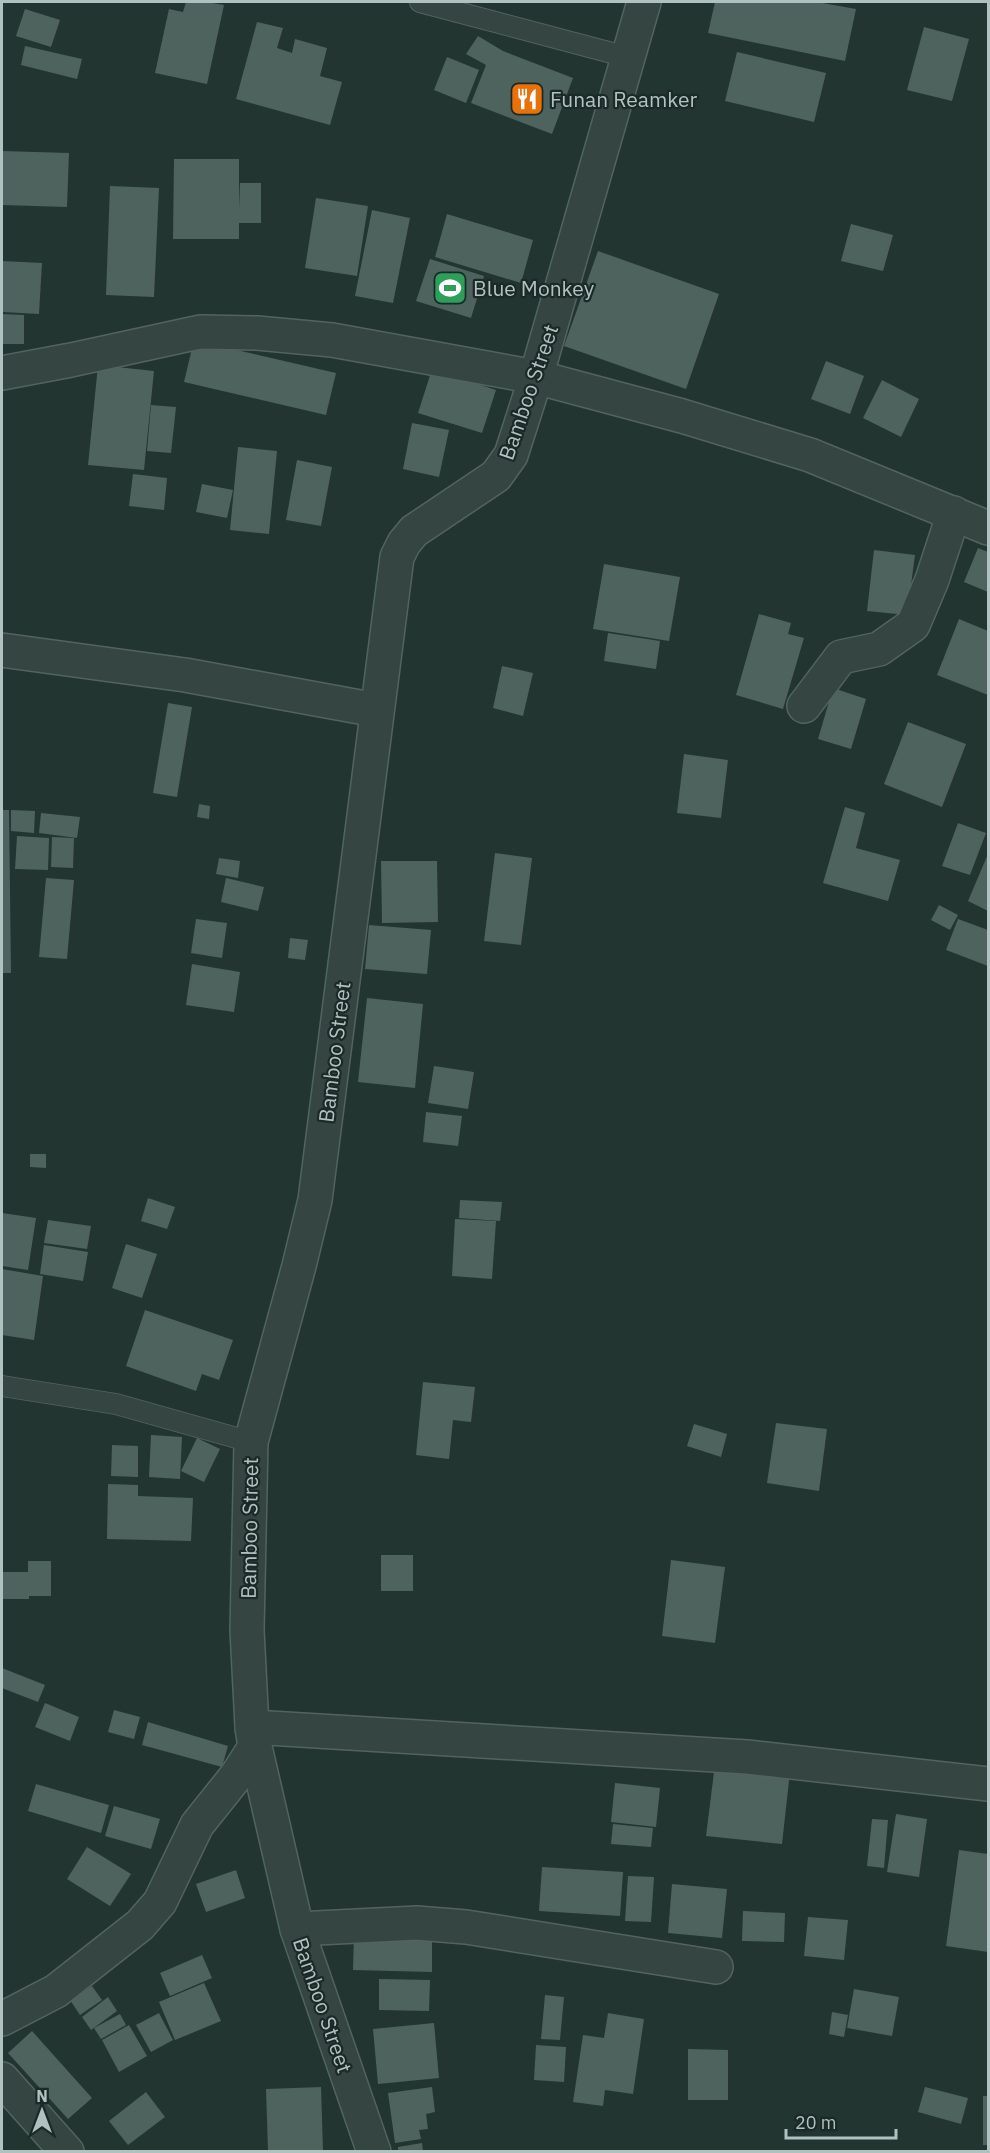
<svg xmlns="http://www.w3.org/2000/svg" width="990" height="2153" font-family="'IBM Plex Sans',sans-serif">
<rect width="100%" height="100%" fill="#223531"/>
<!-- building -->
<g fill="#4e635e">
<path d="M186 2H207L224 5 207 84 155 73 169 9 183 12Z"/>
<path d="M715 2H817L856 9 845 61 708 33Z"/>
<path d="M25 9 60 20 51 47 16 36Z"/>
<path d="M257 22 283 28 277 48 292 53 295 39 327 48 320 76 342 82 330 125 236 99Z"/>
<path d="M924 27 969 39 952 101 907 90Z"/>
<path d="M478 36 503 51 573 78 552 134 471 103 486 65 466 54Z"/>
<path d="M25 46 82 59 77 79 21 65Z"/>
<path d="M737 52 826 73 814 122 725 101Z"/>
<path d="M447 57 479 70 466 103 434 90Z"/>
<path d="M2 151 69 153 67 207 2 205Z"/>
<path d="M174 159H239V209L240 183H261V223H239V239H173Z"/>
<path d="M110 186 159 188 154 297 106 295Z"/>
<path d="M316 198 368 206 357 276 305 268Z"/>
<path d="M372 210 410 218 393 303 355 296Z"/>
<path d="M447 214 533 240 521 283 435 257Z"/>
<path d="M851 224 893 235 883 271 841 261Z"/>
<path d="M598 251 719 294 686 389 564 346Z"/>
<path d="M430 259 484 276 471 318 416 301Z"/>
<path d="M2 261 42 263 39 314 2 312Z"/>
<path d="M2 314 24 315V344H2Z"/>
<path d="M194 340 336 373 326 415 184 382Z"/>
<path d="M826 361 864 376 850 414 811 399Z"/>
<path d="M98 365 154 371 144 470 88 465Z"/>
<path d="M432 369 496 390 482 433 418 413Z"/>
<path d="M882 380 919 399 901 437 863 418Z"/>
<path d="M151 405 176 407 171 453 147 451Z"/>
<path d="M412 423 449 430 439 477 403 469Z"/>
<path d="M238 447 277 451 269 534 230 530Z"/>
<path d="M297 460 332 467 321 526 286 520Z"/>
<path d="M133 474 167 478 164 510 129 506Z"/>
<path d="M202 484 233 490 227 518 196 512Z"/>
<path d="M978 548 988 552V592L964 582Z"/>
<path d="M874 550 915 555 907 615 867 611Z"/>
<path d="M604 564 680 577 669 641 593 629Z"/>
<path d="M759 614 791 623 788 634 804 638 783 709 736 695Z"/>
<path d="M959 619 988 631V695L937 675Z"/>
<path d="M608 633 660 641 656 669 604 661Z"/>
<path d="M502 666 533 673 523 716 493 708Z"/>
<path d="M833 688 866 699 851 749 818 739Z"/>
<path d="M168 703 192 707 177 797 153 793Z"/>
<path d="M908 722 966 744 942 807 884 784Z"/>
<path d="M684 754 728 760 721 818 677 813Z"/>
<path d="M199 804 210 806 209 819 197 817Z"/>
<path d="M845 807 865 813 856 848 900 860 888 901 823 883Z"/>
<path d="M2 810H9L11 973H2Z"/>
<path d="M11 810 35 811 34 833 11 831Z"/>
<path d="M41 813 80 817 77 838 39 833Z"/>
<path d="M958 823 986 833 970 875 942 866Z"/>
<path d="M17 836 49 838 48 870 15 869Z"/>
<path d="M52 837 74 838 73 868 51 867Z"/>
<path d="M495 853 532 858 521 945 484 941Z"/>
<path d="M988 854V911L968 901Z"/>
<path d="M219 858 240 861 238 878 216 874Z"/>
<path d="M381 861H437L438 922 382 923Z"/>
<path d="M46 878 74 880 67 959 39 957Z"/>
<path d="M226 878 264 887 258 911 221 902Z"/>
<path d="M939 905 958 915 950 930 931 920Z"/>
<path d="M196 919 227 923 222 958 191 953Z"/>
<path d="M958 919 988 930V966L946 950Z"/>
<path d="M369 925 431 930 427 974 365 969Z"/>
<path d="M290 938 308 940 305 960 288 958Z"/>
<path d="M192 964 240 972 234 1012 186 1005Z"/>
<path d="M367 998 423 1004 415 1088 358 1082Z"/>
<path d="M434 1066 474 1072 468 1109 428 1103Z"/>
<path d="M426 1112 462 1116 458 1146 423 1142Z"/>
<path d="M30 1154H46V1168L30 1167Z"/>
<path d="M148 1198 175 1207 167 1229 141 1221Z"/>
<path d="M460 1200 502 1202 500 1221 459 1218Z"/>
<path d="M2 1213 36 1218 28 1270 2 1266Z"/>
<path d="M455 1219 496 1221 492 1279 452 1276Z"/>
<path d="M48 1220 91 1226 87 1249 44 1243Z"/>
<path d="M126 1244 157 1254 142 1298 112 1288Z"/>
<path d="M44 1245 88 1252 83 1281 40 1274Z"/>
<path d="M2 1269 43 1276 34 1340 2 1335Z"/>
<path d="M145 1310 233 1340 219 1380 202 1374 196 1391 126 1366Z"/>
<path d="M423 1382 475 1387 471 1422 453 1420 449 1459 416 1455Z"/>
<path d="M776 1423 827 1429 819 1491 767 1483Z"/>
<path d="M694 1424 727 1434 721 1457 687 1446Z"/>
<path d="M151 1435 182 1437 180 1479 149 1477Z"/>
<path d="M197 1438 220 1449 204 1482 181 1471Z"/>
<path d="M112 1445 138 1446V1477L111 1476Z"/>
<path d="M108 1484 138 1485V1496L193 1498 191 1541 107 1539Z"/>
<rect x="381" y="1555" width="32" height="36"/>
<path d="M671 1560 725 1567 715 1643 662 1636Z"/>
<path d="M28 1561H51V1596H29V1599H2V1572H28Z"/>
<path d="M2 1668 45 1685 38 1702 2 1688Z"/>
<path d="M45 1703 79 1717 70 1741 35 1727Z"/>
<path d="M114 1710 140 1717 134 1739 108 1732Z"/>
<path d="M148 1722 228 1746 222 1767 142 1745Z"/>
<path d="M715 1764 790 1772 782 1844 706 1836Z"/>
<path d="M615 1783 660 1788 656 1827 611 1822Z"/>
<path d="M36 1784 109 1805 101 1833 28 1811Z"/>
<path d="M114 1806 160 1819 151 1849 105 1836Z"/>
<path d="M896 1814 927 1819 919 1877 887 1872Z"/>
<path d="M872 1819 888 1820 884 1868 867 1866Z"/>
<path d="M613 1824 653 1828 651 1847 611 1844Z"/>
<path d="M87 1847 131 1874 110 1906 67 1879Z"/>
<path d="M959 1850 988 1854V1952L946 1946Z"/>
<path d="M542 1867 623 1872 620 1916 539 1911Z"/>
<path d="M236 1870 245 1898 206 1912 196 1884Z"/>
<path d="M628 1876 654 1877 651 1922 625 1921Z"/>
<path d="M672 1884 727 1889 722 1938 668 1933Z"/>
<path d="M743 1911 785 1913 784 1942 742 1941Z"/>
<path d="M808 1917 848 1920 844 1960 804 1956Z"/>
<path d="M354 1935 432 1938V1972L353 1970Z"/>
<path d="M202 1955 212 1978 170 1996 160 1973Z"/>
<path d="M379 1979 430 1980 429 2011 379 2010Z"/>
<path d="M204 1983 221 2021 175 2040 159 2002Z"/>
<path d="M92 1986 102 2000 80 2015 70 2000Z"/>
<path d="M854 1989 899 1997 892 2036 847 2028Z"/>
<path d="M545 1995 564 1997 560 2040 541 2039Z"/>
<path d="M108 1997 117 2011 91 2030 82 2017Z"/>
<path d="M832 2012 848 2015 844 2037 829 2034Z"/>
<path d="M159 2013 173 2040 151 2052 136 2025Z"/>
<path d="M608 2013 644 2019 633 2094 605 2090 603 2106 573 2102 583 2035 604 2038Z"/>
<path d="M120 2014 126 2025 101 2039 94 2028Z"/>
<path d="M434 2023 439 2078 378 2084 373 2029Z"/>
<path d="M129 2025 147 2056 119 2072 102 2040Z"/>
<path d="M32 2031 92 2098 68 2119 8 2053Z"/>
<path d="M536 2045 566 2047 564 2082 534 2080Z"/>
<path d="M688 2049 728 2050V2100H688Z"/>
<path d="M321 2087 323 2151H268L266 2089Z"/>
<path d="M432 2087 435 2112 426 2114 428 2129 419 2130 421 2139 395 2143 388 2093Z"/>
<path d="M925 2087 968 2098 961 2124 918 2112Z"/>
<path d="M146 2092 165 2117 128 2145 109 2121Z"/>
<rect x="983" y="2096" width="5" height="49"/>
<path d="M422 2143 423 2151H398V2147Z"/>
</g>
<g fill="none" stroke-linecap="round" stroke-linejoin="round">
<defs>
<g id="service">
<path d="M420 2 627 57"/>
<path d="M2 1386 116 1404 251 1442"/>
</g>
<g id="minor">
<path d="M2 650 185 675 376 710"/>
<path d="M804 706 841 657 879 649 913 625 932 580 954 513"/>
<path d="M252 1727 747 1757 988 1784"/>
<path d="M297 1929 417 1923 466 1927 716 1967"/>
<path d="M2 2019 56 1991 140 1925 160 1902 197 1825 237 1775 255 1747"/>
<path d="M2 2079 67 2152"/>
</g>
<g id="tertiary">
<path d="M2 373 71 360 200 332 257 333 332 340 536 377 682 416 810 455 988 528"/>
<path d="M374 2152 297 1929 255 1747 252 1727 247 1630 251 1442 299 1266 315 1200 397 557 404 543 414 531 496 476 511 455 536 377 644 2"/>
</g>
</defs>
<!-- service casing -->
<use href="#service" stroke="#536360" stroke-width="22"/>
<!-- minor casing -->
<use href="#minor" stroke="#536360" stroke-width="36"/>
<!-- tertiary casing -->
<use href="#tertiary" stroke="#536360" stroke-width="36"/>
<!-- service -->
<use href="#service" stroke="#354642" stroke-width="20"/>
<!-- minor -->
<use href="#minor" stroke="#354642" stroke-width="33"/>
<!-- tertiary -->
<use href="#tertiary" stroke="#354642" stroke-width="33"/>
</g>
<!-- icons -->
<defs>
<symbol id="restaurant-square" viewBox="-11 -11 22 22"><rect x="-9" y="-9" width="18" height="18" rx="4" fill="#e8710a" stroke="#1b2a27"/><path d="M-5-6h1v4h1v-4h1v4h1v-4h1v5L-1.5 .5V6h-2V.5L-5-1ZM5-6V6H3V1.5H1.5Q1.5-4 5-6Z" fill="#fff"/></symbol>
<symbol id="stadium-square" viewBox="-11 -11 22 22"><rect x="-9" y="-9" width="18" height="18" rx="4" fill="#2e9e5b" stroke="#1b2a27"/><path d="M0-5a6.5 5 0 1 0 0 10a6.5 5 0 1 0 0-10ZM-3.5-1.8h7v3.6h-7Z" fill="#fff"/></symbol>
</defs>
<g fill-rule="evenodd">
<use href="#restaurant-square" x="508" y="80" width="38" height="38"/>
<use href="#stadium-square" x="431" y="269" width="38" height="38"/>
</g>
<g text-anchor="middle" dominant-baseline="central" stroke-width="4.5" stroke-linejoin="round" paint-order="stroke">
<!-- poi labels -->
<g font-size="21" fill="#b0c2bf" stroke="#1b2a27" text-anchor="start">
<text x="550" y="99">Funan Reamker</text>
<text x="473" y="288">Blue Monkey</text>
</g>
<!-- street labels -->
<g font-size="21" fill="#b0c2bf" stroke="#1b2a27">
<text transform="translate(528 392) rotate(-71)">Bamboo Street</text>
<text transform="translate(334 1052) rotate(-83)">Bamboo Street</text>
<text transform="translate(249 1528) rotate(-89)">Bamboo Street</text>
<text transform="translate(323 2005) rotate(71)">Bamboo Street</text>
</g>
</g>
<!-- border -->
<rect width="990" height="2153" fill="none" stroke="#b0c2bf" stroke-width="6"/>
<!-- north arrow -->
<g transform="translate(42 2111)" stroke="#1b2a27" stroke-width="4.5" paint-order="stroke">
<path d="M0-4.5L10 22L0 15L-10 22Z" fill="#b0c2bf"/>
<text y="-9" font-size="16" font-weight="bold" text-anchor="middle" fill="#b0c2bf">N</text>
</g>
<!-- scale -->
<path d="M786 2129v9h110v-9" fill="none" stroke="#b0c2bf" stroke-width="3"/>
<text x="795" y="2129" font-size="18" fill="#b0c2bf" stroke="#1b2a27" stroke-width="4.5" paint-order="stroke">20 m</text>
</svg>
